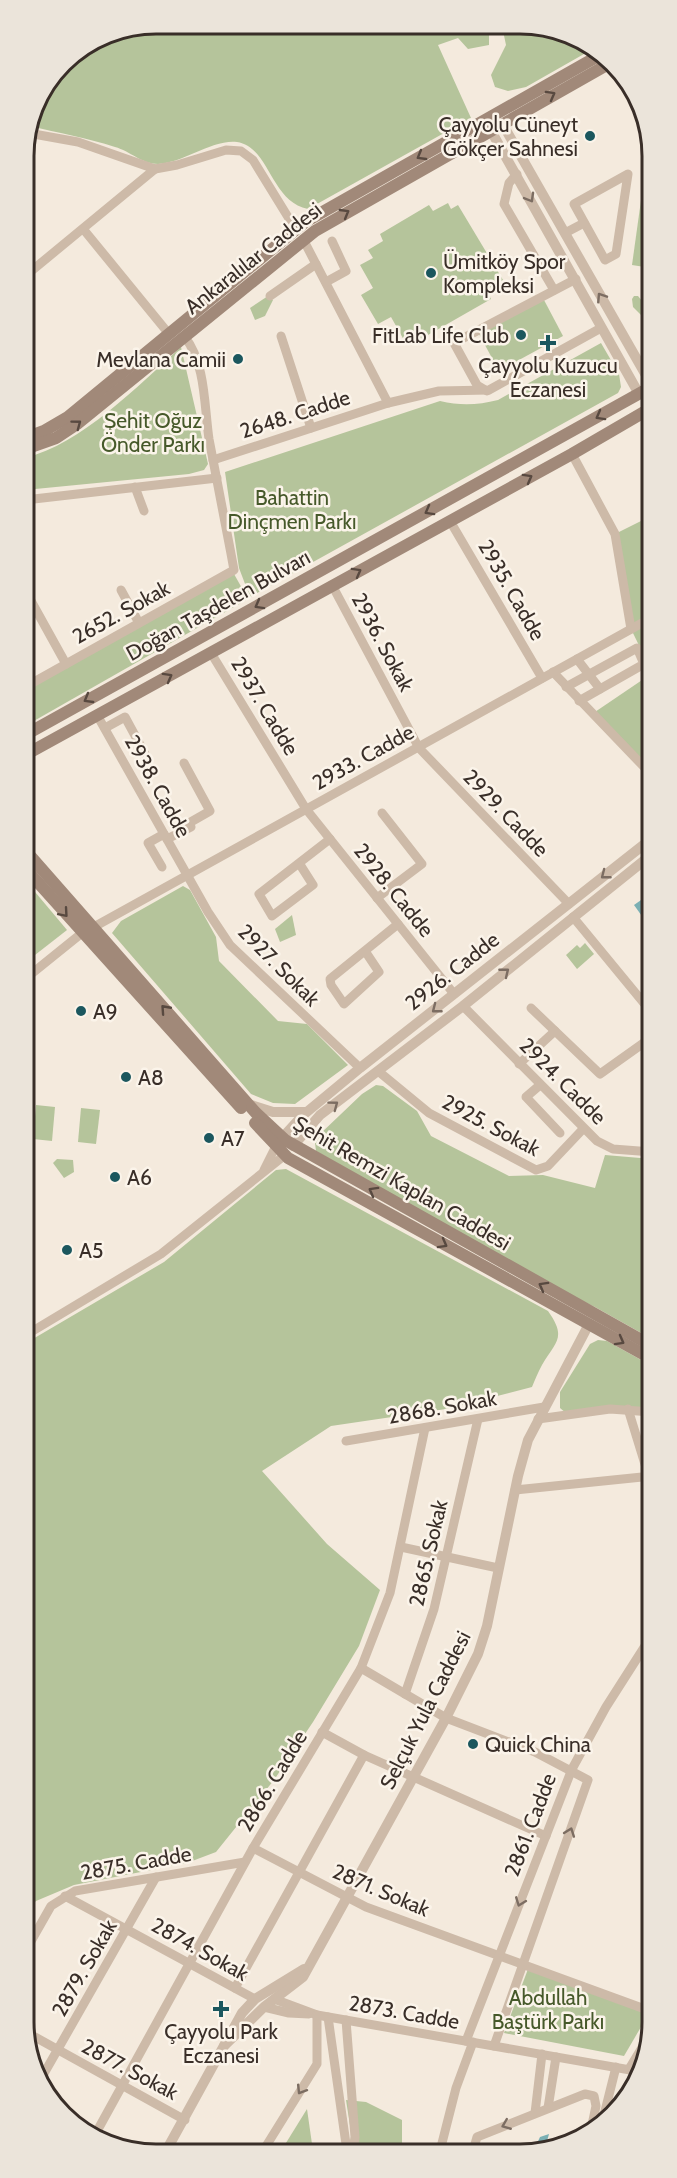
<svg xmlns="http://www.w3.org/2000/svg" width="677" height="2178" font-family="Cabin,sans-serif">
<rect width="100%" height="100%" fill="#f4eadd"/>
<!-- green -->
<g fill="#b5c49b">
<path d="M156 24 489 26V45L468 49 458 38 438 45 471 118 308 209C270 201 270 147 237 142 213 139 183 163 158 164 142 164 130 151 115 147 88 138 58 133 30 126L37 98 63 62 106 34Z"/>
<path d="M502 26 547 27 591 50 526 87 508 91 495 87 491 75 506 45Z"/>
<path d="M648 150H651V268L632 265Z"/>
<path d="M448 203 451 209 458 205 503 280 486 290 491 299 421 339 416 332 404 340 391 317 378 324 361 295 373 288 360 265 373 258 368 250 383 241 380 234 429 205 433 211Z"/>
<path d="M268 296 273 300 265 316 255 320 250 308Z"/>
<path d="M634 296H638L647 307 646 313 641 315 633 307 632 299Z"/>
<path d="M544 300 563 336 499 371 479 334Z"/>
<path d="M601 343 619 374 621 387 618 393 250 597 239 568 225 472 440 401C461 406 478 405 498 400Z"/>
<path d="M181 347 208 464 204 470 189 474 25 490V458C81 444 138 386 181 347Z"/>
<path d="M651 516V670L631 629 615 534Z"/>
<path d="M234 574 248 599 25 726V691Z"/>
<path d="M651 674V778L592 714Z"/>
<path d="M25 880 67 930 35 955 25 949Z"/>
<path d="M183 886 190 890 216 937 219 961 278 1021 307 1024 348 1065 295 1104 273 1103 251 1094 112 933 121 921Z"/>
<path d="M292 915 296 935 280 942 275 929Z"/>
<path d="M585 943 594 954 577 969 566 955 577 945 580 948Z"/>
<path d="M376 1085 383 1086 417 1111 431 1136 509 1176 543 1175 595 1188 605 1155 652 1159V1339L595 1307 547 1284 316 1151 315 1143 319 1135 362 1094Z"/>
<path d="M36 1105 55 1107 52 1141 33 1139Z"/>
<path d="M81 1108 100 1110 96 1144 78 1142Z"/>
<path d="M57 1159 73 1160 74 1172 64 1178 53 1163Z"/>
<path d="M286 1169 548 1311C567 1338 556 1341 542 1365 538 1372 535 1380 532 1387L446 1409 331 1426 262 1471 327 1544 380 1590 359 1646 313 1722 274 1780 216 1852 187 1863 74 1885 36 1901 26 1911V1729L35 1720 26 1709V1343L164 1262 276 1170Z"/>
<path d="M598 1340 607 1341 652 1366V1409L566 1413 560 1408V1392L590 1344Z"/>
<path d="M528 1969 645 2008 648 2015 624 2056 504 2033Z"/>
<path d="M346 2100 366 2102 402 2120V2151H354Z"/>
<path d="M307 2109 313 2151H281Z"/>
</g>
<!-- water -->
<g fill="#7aafb3">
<path d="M651 893V924L649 926 634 905Z"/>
<path d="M549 2134 544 2152H533L540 2137Z"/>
</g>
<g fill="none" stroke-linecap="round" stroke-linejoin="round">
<!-- minor -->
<g stroke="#cdbaa8" stroke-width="9">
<path d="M28 133 78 142 155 169 177 165 226 150 241 151 253 160 296 230"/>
<path d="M517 174 509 183 504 204 554 290"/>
<path d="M628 174 616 254 605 260 574 204Z"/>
<path d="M84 230 169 334"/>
<path d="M565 233 584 223"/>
<path d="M303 239 388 403"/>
<path d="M24 277 155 169"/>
<path d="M326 282 346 271 332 241"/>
<path d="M270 296 316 264"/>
<path d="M281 336 311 428"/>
<path d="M487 391 477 385 454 343 576 279"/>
<path d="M572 454 615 534 631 629"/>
<path d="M213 460 388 403 439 391 489 390 601 328"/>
<path d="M135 487 144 511"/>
<path d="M25 500 217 478"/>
<path d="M450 521 542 678"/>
<path d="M332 585 419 748 569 904"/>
<path d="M25 590 66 664"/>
<path d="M121 590 139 623"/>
<path d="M211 653 306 809 454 994"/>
<path d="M577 659 600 689"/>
<path d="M553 672 646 769 651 778"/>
<path d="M25 687 234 570C226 526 217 482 209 439 204 405 206 365 185 337"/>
<path d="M566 687 637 648 644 664 579 701"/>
<path d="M97 715 208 912 230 945 360 1068"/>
<path d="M105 728 125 717 145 754"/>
<path d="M167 839 191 827 189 823 210 811 184 763"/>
<path d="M299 863 313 885 272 916 259 894 330 839"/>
<path d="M162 867 148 843 164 834"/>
<path d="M377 898 422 864 382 813"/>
<path d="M573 917 652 1013"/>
<path d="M92 928 651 618"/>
<path d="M365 951 379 972 344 1004 331 985 330 979 398 924"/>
<path d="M25 979 82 933"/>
<path d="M463 1006 597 1141 613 1149 652 1152"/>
<path d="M531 1008 555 1031"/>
<path d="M519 1064 555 1031 600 1074 652 1037"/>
<path d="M378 1071 429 1113 536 1170 548 1166 583 1129"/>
<path d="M540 1085 526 1097 560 1133"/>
<path d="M264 1170 276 1146"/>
<path d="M26 1335 161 1254 285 1155"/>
<path d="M628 1409 652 1487"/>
<path d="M538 1419 610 1409 652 1412"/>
<path d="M346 1441 544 1407"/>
<path d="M515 1490 652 1476"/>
<path d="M401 1547 498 1568"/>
<path d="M361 1668 446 1718 535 1752 588 1780 494 2046"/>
<path d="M405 1694 434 1609 478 1419"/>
<path d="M322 1732 364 1755 546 1836"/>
<path d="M253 1848 366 1907 653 2012"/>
<path d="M65 1896 255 1999"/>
<path d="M26 1950 51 1906 75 1891 245 1862"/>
<path d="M235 1988 364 1755"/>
<path d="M274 1999 317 2015 636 2071"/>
<path d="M264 2007 289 2013 309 2014"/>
<path d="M328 2017 347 2151"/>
<path d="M346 2020 355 2137 353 2151"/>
<path d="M26 2032 185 2120"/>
<path d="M466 2041 572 1769 606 1707 652 1635"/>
<path d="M629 2069 652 2031"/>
<path d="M42 2077 156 1877"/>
<path d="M548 2108 556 2057"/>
<path d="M535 2113 542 2054"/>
<path d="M603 2119 616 2067"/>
<path d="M96 2133 253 1848 361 1668 390 1593 425 1428"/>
<path d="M263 2151 317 2064V2015"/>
<path d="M440 2151 456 2088 473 2042"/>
<path d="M473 2151 477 2137 585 2094 594 2096 596 2106 592 2125"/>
</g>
<!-- tertiary -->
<g stroke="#cdbaa8" stroke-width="10">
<path d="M502 123 651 384"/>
<path d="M490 129 639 394"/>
<path d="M248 1104 273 1112H306"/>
<path d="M282 1138 302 1116 360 1068 651 839"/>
<path d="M293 1146 320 1115 463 1006 651 855"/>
<path d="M224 2046 264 2007 303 1977 446 1718 478 1654 487 1626 518 1476 528 1440 589 1324"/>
<path d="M166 2151 242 2013 255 1999 304 1969"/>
</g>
<!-- secondary -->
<g stroke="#a18979" stroke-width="12">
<path d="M25 438 44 431 68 417 305 222 600 55"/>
<path d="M25 449 56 438 77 424 315 231 612 62"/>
<path d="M25 735 651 387"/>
<path d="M25 755 572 454 651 408"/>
<path d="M25 850 256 1113 285 1140 652 1346"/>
<path d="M25 868 241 1108"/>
<path d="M255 1123 288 1158 652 1359"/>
</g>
</g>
<!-- one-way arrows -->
<defs><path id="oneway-chevron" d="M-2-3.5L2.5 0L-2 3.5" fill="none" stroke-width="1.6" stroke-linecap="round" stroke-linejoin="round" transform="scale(1.5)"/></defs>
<g stroke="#584940">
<use href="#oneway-chevron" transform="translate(551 95) rotate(-29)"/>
<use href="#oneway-chevron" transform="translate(421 156) rotate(150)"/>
<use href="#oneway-chevron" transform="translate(345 213) rotate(-30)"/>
<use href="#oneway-chevron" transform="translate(600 416) rotate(151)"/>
<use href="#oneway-chevron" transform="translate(77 424) rotate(-37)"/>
<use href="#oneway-chevron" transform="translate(528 478) rotate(-29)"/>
<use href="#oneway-chevron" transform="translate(429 511) rotate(151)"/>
<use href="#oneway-chevron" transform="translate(357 572) rotate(-29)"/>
<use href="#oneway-chevron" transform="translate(259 605) rotate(151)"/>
<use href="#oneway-chevron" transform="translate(168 677) rotate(-29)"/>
<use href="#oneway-chevron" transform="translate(88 699) rotate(150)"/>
<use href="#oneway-chevron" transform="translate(64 913) rotate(49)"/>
<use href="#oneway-chevron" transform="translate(165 1009) rotate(-132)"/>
<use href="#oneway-chevron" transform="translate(373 1191) rotate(-151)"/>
<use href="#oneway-chevron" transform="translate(443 1244) rotate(29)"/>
<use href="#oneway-chevron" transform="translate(543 1286) rotate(-151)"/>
<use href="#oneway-chevron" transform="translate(620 1341) rotate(29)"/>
</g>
<g stroke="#7c6d62">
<use href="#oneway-chevron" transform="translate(530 198) rotate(60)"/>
<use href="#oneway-chevron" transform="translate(601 297) rotate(-123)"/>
<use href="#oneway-chevron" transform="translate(605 875) rotate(142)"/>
<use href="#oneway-chevron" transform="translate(505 972) rotate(-39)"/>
<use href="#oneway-chevron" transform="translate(436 1009) rotate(142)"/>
<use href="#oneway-chevron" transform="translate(334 1105) rotate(-37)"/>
<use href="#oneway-chevron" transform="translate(570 1832) rotate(-70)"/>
<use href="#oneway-chevron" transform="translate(520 1902) rotate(111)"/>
<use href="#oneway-chevron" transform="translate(301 2090) rotate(122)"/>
<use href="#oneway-chevron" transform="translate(506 2125) rotate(158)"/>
</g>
<!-- markers -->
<g fill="#1b575e" stroke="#fbf4ea" stroke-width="2">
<circle cx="590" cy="136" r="6"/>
<circle cx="431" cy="273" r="6"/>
<circle cx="521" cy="335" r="6"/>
<path d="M545 334h6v6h6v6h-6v6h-6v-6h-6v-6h6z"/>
<circle cx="238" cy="359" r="6"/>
<circle cx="81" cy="1011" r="6"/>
<circle cx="126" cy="1077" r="6"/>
<circle cx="209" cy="1138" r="6"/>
<circle cx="115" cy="1177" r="6"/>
<circle cx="67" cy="1250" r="6"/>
<circle cx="473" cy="1744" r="6"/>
<path d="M218 2000h6v6h6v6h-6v6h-6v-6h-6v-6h6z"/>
</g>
<g text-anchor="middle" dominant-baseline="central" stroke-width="5" stroke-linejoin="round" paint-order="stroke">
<!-- poi labels -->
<g font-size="21" fill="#392e28" stroke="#fbf4ea" text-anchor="start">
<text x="578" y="124" text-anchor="end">Çayyolu Cüneyt<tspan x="578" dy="24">Gökçer Sahnesi</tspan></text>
<text x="443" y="261">Ümitköy Spor<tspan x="443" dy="24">Kompleksi</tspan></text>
<text x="509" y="335" text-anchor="end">FitLab Life Club</text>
<text x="226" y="359" text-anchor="end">Mevlana Camii</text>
<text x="548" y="365" text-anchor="middle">Çayyolu Kuzucu<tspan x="548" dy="24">Eczanesi</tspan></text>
<text x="93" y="1011">A9</text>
<text x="138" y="1077">A8</text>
<text x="221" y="1138">A7</text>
<text x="127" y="1177">A6</text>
<text x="79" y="1250">A5</text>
<text x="485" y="1744">Quick China</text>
<text x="221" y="2031" text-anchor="middle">Çayyolu Park<tspan x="221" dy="24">Eczanesi</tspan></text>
</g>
<!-- street labels -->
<g font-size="21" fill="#392e28" stroke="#fbf4ea">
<text transform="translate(253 258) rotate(-38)">Ankaralılar Caddesi</text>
<text transform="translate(295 414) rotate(-18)">2648. Cadde</text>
<text transform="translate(512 590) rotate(60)">2935. Cadde</text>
<text transform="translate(218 605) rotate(-29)">Doğan Taşdelen Bulvarı</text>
<text transform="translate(121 612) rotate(-29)">2652. Sokak</text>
<text transform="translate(383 642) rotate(62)">2936. Sokak</text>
<text transform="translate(265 706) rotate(59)">2937. Cadde</text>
<text transform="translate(363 757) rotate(-29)">2933. Cadde</text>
<text transform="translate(158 786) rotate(61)">2938. Cadde</text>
<text transform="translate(506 813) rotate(46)">2929. Cadde</text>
<text transform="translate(394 890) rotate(51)">2928. Cadde</text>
<text transform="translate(279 965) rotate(45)">2927. Sokak</text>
<text transform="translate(452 971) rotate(-38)">2926. Cadde</text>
<text transform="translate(563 1081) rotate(45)">2924. Cadde</text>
<text transform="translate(491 1125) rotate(28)">2925. Sokak</text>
<text transform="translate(402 1183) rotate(30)">Şehit Remzi Kaplan Caddesi</text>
<text transform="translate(442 1407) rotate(-10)">2868. Sokak</text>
<text transform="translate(428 1553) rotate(-77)">2865. Sokak</text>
<text transform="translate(425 1710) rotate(-63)">Selçuk Yula Caddesi</text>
<text transform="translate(272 1781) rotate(-59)">2866. Cadde</text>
<text transform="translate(530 1825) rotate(-69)">2861. Cadde</text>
<text transform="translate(136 1863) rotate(-10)">2875. Cadde</text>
<text transform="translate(381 1890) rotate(23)">2871. Sokak</text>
<text transform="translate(200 1949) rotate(29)">2874. Sokak</text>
<text transform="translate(84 1968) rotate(-60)">2879. Sokak</text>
<text transform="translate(404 2012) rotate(10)">2873. Cadde</text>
<text transform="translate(130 2069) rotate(28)">2877. Sokak</text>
</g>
<!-- park labels -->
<g font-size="21" fill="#46592a" stroke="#fbf4ea">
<text x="153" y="420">Şehit Oğuz<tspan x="153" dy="24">Önder Parkı</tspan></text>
<text x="292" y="497">Bahattin<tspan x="292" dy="24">Dinçmen Parkı</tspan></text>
<text x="548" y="1997">Abdullah<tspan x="548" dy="24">Baştürk Parkı</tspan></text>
</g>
</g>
<!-- crop -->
<path d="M0 0H677V2178H0ZM156 34H520A122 122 0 0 1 642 156V2022A122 122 0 0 1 520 2144H156A122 122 0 0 1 34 2022V156A122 122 0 0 1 156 34Z" fill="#ebe4da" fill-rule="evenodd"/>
<path fill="none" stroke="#392e28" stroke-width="3" d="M156 34H520A122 122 0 0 1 642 156V2022A122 122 0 0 1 520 2144H156A122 122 0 0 1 34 2022V156A122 122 0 0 1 156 34Z"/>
</svg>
